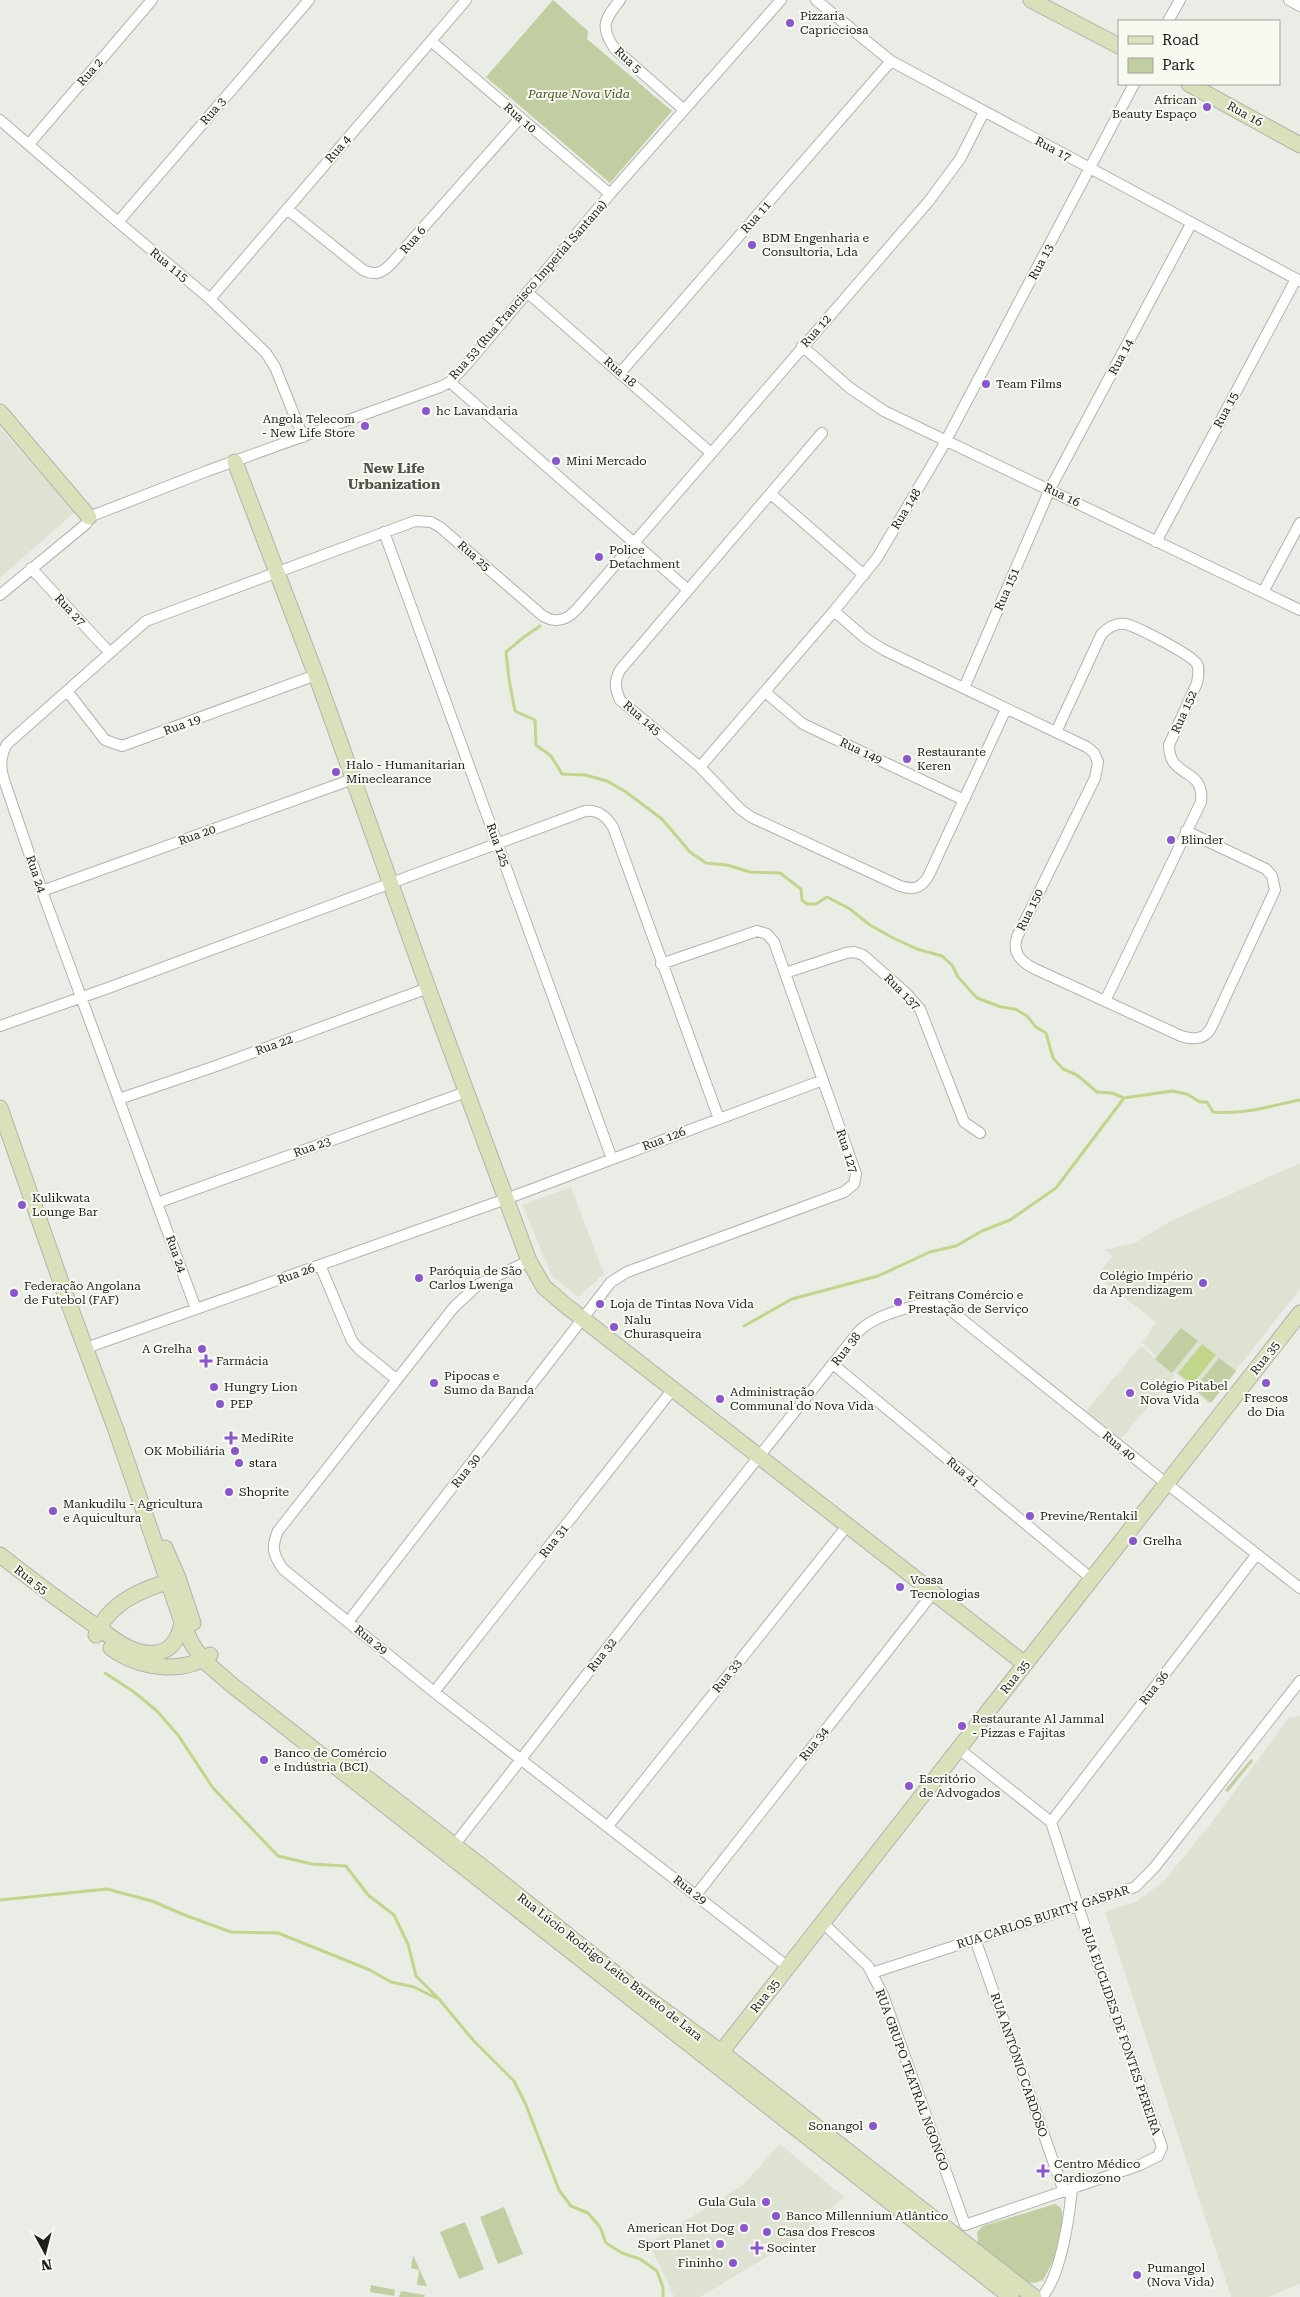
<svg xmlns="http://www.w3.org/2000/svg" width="1300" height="2297" font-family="'Roboto Serif',serif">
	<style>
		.built { fill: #dee2d3 }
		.green { fill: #c1cea2 }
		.water { fill: #c2d68b }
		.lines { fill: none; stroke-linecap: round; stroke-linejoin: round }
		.stream { stroke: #c2d68b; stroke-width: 3 }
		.street-casing { stroke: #b1b4ac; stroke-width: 12 }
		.secondary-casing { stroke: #b1b4ac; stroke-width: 17 }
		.street { stroke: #fff; stroke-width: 10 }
		.secondary { stroke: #d9e0ba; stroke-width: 15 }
		.poi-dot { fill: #8a56ce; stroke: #f8faf2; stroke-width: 2 }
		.labels { text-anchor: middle; stroke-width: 4; stroke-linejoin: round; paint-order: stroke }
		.poi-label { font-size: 12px; fill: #1e1e1c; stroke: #f8faf2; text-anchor: start }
		.street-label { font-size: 12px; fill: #1e1e1c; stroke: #f8faf2 }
		.park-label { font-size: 12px; font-style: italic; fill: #47531e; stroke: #f8faf2 }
		.neighbourhood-label { font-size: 14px; font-weight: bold; fill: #50524b; stroke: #f8faf2 }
	</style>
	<rect width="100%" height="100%" fill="#eaede5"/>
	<path class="built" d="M0,428L75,512L0,578Z
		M1300,1163V1289L1209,1404L1142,1343L1156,1322L1097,1276L1112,1256L1105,1250L1134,1243L1173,1220Z
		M571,1187L604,1274L578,1297L552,1276L522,1205Z
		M1141,1346L1175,1375L1119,1441L1085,1412Z
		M1300,1716V2284L1268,2297H1231L1105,1912L1137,1901L1164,1881L1208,1827L1289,1718Z
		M780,2144L844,2197L799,2238L700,2297H674L649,2243L743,2185Z"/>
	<path class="green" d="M553,0L588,31L587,39L672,111L610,183L486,77Z
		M1181,1328L1198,1341L1172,1373L1155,1359Z
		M1219,1358L1236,1371L1211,1403L1194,1389Z
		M1251,1759L1253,1761L1228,1792L1225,1790Z
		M1055,2204L1061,2208C1068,2233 1055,2258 1043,2280L1035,2283L1027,2282L978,2244L977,2232L983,2226Z
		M504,2207L523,2254L498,2264L480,2217Z
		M465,2222L484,2269L459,2279L440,2232Z
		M413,2255L427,2286L417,2285L419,2270L411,2268Z
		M371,2285L395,2290L394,2296L370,2292Z
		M401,2291L425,2295L424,2297H399Z"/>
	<path class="water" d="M1202,1344L1216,1355L1192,1385L1178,1373Z"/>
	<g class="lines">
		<path class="stream" d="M540,626L524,637L506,652L509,679L515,711L535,720L536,745L551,756L562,774L585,775L607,781L626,792L662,819L690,852L706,863L727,865L750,872L780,873L801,889L802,900L807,904H816L827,897L850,909L870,925L893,938L917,949L942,956L952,965L958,977L977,998L1001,1007L1015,1009L1027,1016L1036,1027L1046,1033L1053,1058L1063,1069L1077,1075L1097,1092L1112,1093L1124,1098L1172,1091L1187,1094L1200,1102H1207L1213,1112C1245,1115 1269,1106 1300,1100
			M744,1326L792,1299L878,1276L930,1252L956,1246L982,1231L1010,1220L1056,1188L1124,1098
			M105,1673L134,1692L157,1711L178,1735L213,1788L278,1856L312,1864L346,1866L368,1895L394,1915L408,1944L416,1976L439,1999L473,2040L514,2081L526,2105L559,2190L571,2206L588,2213L600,2227L606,2243L622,2253L640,2259L657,2271L663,2287V2297
			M0,1900L107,1889L152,1901L187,1916L231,1932L278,1933L370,1970L391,1982L414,1987L436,1998"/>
		<defs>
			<path id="street" d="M620,0C605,19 599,27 615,49L683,109
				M816,0L891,61L1300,281
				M1289,0L1300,6
				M1168,21L1180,0
				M431,41L610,194
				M0,120L118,222L210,299L266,353L275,367L303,437
				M29,144L152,0
				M287,209L363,270C375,276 382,273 391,264L520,118
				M118,222L309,0
				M527,292L711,453
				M210,299L466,0
				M802,346L850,388L884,411L1300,610
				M621,372L891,61
				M450,382L687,589
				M822,433L620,670C614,682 615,688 620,700L700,767L740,809L751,817L900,886C913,890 920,889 928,877L1006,709
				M771,494L864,575
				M384,532L612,1159
				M1156,542L1296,279
				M31,568L109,652
				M1263,592L1300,523
				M0,595L86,524L89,517L207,471L440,387L450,382L468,363L610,194L781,0
				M834,611L865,638L884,650L1087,747L1094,753L1098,762L1095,778L1017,937C1012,952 1020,961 1033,968L1181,1036C1193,1040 1204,1040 1211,1028L1275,890L1272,876L1266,869L1186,831
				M964,688L1050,489L1191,224
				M67,691L105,740L122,746L316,675
				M765,692L803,724L964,800
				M1056,732L1101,635C1107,628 1115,623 1125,624C1136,626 1192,655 1197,664C1200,670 1198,676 1197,683L1169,745C1169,780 1205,766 1201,802L1105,1001
				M700,767L834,611L877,558L942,448L1134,84
				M42,891L353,779
				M785,973L846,953L854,952L863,955L906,993L920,1009L964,1122L980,1133
				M0,1026L108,988L585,811C598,809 606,816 613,827L719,1119
				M119,1099L219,1065L428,988
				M157,1203L466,1092
				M529,1261L479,1284L454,1307L278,1531C271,1547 273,1555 283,1569L434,1692L788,1967
				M320,1265L352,1341L359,1349L396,1379
				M196,1309L42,891L4,780C0,766 0,757 7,744L146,621L415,521L431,522L440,527L543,616C557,624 567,620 577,609L929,201L960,159L984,112
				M86,1348L506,1199L823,1080
				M834,1365L1092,1579
				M348,1622L611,1282L627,1272L844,1192L854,1184L856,1174L774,942L767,934L757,931L661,964
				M434,1692L673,1389
				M959,1749L1051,1822L1082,1918L1162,2147L1158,2156L1140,2165L965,2225
				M1051,1822L1257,1554
				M608,1826L847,1526
				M452,1848L636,1611L859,1331C876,1314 916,1305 939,1301L1162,1480L1300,1588
				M696,1895L933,1593
				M823,1923L868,1966L883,1995L965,2225
				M975,1939L1064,2192
				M872,1973L1135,1887L1154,1868L1300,1681
				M1042,2297C1061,2275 1069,2218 1072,2189"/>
			<path id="secondary" d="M1031,0L1119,46
				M1189,84L1300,145
				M0,412L89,517
				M235,462L316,675L428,988L529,1261L544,1287L565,1305L1025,1664
				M0,1108L63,1288L116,1430L182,1622L192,1644L203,1660L232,1685L1011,2297
				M165,1548L178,1578L193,1623
				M0,1555C32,1580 63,1604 96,1626C111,1637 127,1651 146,1653C168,1656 179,1641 182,1622
				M96,1635C109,1602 144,1588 177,1579
				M111,1648C138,1668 181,1675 210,1655
				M345,1761L485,1869L631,1986L721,2052L1034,2297
				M715,2060L1300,1313"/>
		</defs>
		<use href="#street" class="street-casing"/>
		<use href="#secondary" class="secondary-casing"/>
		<use href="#street" class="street"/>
		<use href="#secondary" class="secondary"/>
	</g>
	<g class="poi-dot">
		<circle cx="790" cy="23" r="5"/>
		<circle cx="1207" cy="107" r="5"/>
		<circle cx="752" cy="245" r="5"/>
		<circle cx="986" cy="384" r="5"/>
		<circle cx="426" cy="411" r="5"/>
		<circle cx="365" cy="426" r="5"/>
		<circle cx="556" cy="461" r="5"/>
		<circle cx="599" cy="557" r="5"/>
		<circle cx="907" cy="759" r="5"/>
		<circle cx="336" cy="772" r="5"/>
		<circle cx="1171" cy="840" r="5"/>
		<circle cx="22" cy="1205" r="5"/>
		<circle cx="419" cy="1278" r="5"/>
		<circle cx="1203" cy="1283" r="5"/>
		<circle cx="14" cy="1293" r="5"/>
		<circle cx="898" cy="1302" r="5"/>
		<circle cx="600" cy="1304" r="5"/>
		<circle cx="614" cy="1327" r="5"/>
		<circle cx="202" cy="1349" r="5"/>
		<path d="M203.5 1353.5h5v5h5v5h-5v5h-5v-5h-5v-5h5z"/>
		<circle cx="434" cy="1383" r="5"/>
		<circle cx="1266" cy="1383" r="5"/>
		<circle cx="214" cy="1387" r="5"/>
		<circle cx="1130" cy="1393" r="5"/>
		<circle cx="720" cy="1399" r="5"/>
		<circle cx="220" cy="1404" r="5"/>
		<path d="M228.5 1430.5h5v5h5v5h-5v5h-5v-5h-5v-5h5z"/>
		<circle cx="235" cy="1451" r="5"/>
		<circle cx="239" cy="1463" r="5"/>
		<circle cx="229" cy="1492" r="5"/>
		<circle cx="53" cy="1511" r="5"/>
		<circle cx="1030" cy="1516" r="5"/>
		<circle cx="1133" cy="1541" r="5"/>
		<circle cx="900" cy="1587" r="5"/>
		<circle cx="962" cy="1726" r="5"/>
		<circle cx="264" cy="1760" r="5"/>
		<circle cx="909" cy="1786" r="5"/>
		<circle cx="873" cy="2126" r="5"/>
		<path d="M1040.5 2163.5h5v5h5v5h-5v5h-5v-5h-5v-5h5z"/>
		<circle cx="766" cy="2202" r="5"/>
		<circle cx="776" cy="2216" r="5"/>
		<circle cx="744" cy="2228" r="5"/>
		<circle cx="767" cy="2232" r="5"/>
		<circle cx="720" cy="2244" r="5"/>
		<path d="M754.5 2240.5h5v5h5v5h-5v5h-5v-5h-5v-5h5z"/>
		<circle cx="733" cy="2263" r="5"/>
		<circle cx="1137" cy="2275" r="5"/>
	</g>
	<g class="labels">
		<g class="poi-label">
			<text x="800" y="20">Pizzaria<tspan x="800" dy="14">Capricciosa</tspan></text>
			<text x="1197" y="104" text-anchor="end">African<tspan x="1197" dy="14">Beauty Espaço</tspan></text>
			<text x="762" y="242">BDM Engenharia e<tspan x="762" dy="14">Consultoria, Lda</tspan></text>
			<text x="996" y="388">Team Films</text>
			<text x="436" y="415">hc Lavandaria</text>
			<text x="355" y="423" text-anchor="end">Angola Telecom<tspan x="355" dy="14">- New Life Store</tspan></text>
			<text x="566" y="465">Mini Mercado</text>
			<text x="609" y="554">Police<tspan x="609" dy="14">Detachment</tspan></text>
			<text x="917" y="756">Restaurante<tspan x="917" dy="14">Keren</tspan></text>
			<text x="346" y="769">Halo - Humanitarian<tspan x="346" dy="14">Mineclearance</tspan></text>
			<text x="1181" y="844">Blinder</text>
			<text x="32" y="1202">Kulikwata<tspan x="32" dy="14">Lounge Bar</tspan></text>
			<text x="429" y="1275">Paróquia de São<tspan x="429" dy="14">Carlos Lwenga</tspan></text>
			<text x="1193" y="1280" text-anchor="end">Colégio Império<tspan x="1193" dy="14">da Aprendizagem</tspan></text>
			<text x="24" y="1290">Federação Angolana<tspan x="24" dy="14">de Futebol (FAF)</tspan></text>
			<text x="908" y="1299">Feitrans Comércio e<tspan x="908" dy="14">Prestação de Serviço</tspan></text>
			<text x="610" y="1308">Loja de Tintas Nova Vida</text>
			<text x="624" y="1324">Nalu<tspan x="624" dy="14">Churasqueira</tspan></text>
			<text x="192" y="1353" text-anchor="end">A Grelha</text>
			<text x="216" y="1365">Farmácia</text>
			<text x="444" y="1380">Pipocas e<tspan x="444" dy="14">Sumo da Banda</tspan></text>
			<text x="1140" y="1390">Colégio Pitabel<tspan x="1140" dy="14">Nova Vida</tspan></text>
			<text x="224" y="1391">Hungry Lion</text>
			<text x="730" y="1396">Administração<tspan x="730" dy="14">Communal do Nova Vida</tspan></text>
			<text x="1266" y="1402" text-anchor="middle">Frescos<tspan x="1266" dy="14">do Dia</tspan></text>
			<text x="230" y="1408">PEP</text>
			<text x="241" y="1442">MediRite</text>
			<text x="225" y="1455" text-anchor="end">OK Mobiliária</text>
			<text x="249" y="1467">stara</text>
			<text x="239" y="1496">Shoprite</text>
			<text x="63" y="1508">Mankudilu - Agricultura<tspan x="63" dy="14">e Aquicultura</tspan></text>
			<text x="1040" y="1520">Previne/Rentakil</text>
			<text x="1143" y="1545">Grelha</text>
			<text x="910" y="1584">Vossa<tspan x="910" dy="14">Tecnologias</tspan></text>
			<text x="972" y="1723">Restaurante Al Jammal<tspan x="972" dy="14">- Pizzas e Fajitas</tspan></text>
			<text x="274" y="1757">Banco de Comércio<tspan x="274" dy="14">e Indústria (BCI)</tspan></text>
			<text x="919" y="1783">Escritório<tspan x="919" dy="14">de Advogados</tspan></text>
			<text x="863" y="2130" text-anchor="end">Sonangol</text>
			<text x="1054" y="2168">Centro Médico<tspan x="1054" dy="14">Cardiozono</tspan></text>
			<text x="756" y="2206" text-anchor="end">Gula Gula</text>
			<text x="786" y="2220">Banco Millennium Atlântico</text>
			<text x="734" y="2232" text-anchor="end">American Hot Dog</text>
			<text x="777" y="2236">Casa dos Frescos</text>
			<text x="710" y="2248" text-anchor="end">Sport Planet</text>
			<text x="767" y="2252">Socinter</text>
			<text x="723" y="2267" text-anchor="end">Fininho</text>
			<text x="1147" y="2272">Pumangol<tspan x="1147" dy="14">(Nova Vida)</tspan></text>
		</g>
		<g class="street-label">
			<text transform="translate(628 60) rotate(43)" y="4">Rua 5</text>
			<text transform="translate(90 72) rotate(-49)" y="4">Rua 2</text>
			<text transform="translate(213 111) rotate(-49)" y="4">Rua 3</text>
			<text transform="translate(1245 114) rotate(29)" y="4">Rua 16</text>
			<text transform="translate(520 118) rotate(41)" y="4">Rua 10</text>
			<text transform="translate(338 149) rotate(-49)" y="4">Rua 4</text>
			<text transform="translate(1053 149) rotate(28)" y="4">Rua 17</text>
			<text transform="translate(756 217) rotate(-49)" y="4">Rua 11</text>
			<text transform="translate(413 240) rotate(-49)" y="4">Rua 6</text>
			<text transform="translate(1041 262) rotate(-62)" y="4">Rua 13</text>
			<text transform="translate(169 265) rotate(40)" y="4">Rua 115</text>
			<text transform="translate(528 290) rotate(-49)" y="4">Rua 53 (Rua Francisco Imperial Santana)</text>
			<text transform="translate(816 331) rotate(-49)" y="4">Rua 12</text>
			<text transform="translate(1121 357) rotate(-62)" y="4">Rua 14</text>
			<text transform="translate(620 372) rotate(41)" y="4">Rua 18</text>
			<text transform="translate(1226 410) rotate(-62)" y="4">Rua 15</text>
			<text transform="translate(1062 495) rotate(26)" y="4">Rua 16</text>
			<text transform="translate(906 509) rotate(-59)" y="4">Rua 148</text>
			<text transform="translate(474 556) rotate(41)" y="4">Rua 25</text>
			<text transform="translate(1007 589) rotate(-67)" y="4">Rua 151</text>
			<text transform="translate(70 610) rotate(47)" y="4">Rua 27</text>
			<text transform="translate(1184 712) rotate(-66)" y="4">Rua 152</text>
			<text transform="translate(642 718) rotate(41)" y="4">Rua 145</text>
			<text transform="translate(182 725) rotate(-20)" y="4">Rua 19</text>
			<text transform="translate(861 751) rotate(25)" y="4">Rua 149</text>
			<text transform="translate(197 835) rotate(-20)" y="4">Rua 20</text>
			<text transform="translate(498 845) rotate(70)" y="4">Rua 125</text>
			<text transform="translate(36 874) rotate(71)" y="4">Rua 24</text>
			<text transform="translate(1030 910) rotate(-64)" y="4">Rua 150</text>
			<text transform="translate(902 992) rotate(45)" y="4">Rua 137</text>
			<text transform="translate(274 1045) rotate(-20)" y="4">Rua 22</text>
			<text transform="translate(664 1139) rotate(-21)" y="4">Rua 126</text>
			<text transform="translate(312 1147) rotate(-20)" y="4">Rua 23</text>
			<text transform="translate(847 1151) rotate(72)" y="4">Rua 127</text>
			<text transform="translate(176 1254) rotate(70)" y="4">Rua 24</text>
			<text transform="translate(296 1274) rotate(-20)" y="4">Rua 26</text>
			<text transform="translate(846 1349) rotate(-52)" y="4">Rua 38</text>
			<text transform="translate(1265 1358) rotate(-52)" y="4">Rua 35</text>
			<text transform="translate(1119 1446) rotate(39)" y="4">Rua 40</text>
			<text transform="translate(466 1471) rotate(-52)" y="4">Rua 30</text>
			<text transform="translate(963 1472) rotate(40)" y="4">Rua 41</text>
			<text transform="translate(554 1541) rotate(-52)" y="4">Rua 31</text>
			<text transform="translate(31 1580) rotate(38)" y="4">Rua 55</text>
			<text transform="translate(371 1640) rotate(39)" y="4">Rua 29</text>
			<text transform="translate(602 1655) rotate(-52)" y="4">Rua 32</text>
			<text transform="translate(727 1676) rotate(-52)" y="4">Rua 33</text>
			<text transform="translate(1015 1677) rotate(-52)" y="4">Rua 35</text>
			<text transform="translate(1154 1688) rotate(-52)" y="4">Rua 36</text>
			<text transform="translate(814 1744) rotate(-52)" y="4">Rua 34</text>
			<text transform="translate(690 1890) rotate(38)" y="4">Rua 29</text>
			<text transform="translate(1043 1917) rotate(-18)" y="4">RUA CARLOS BURITY GASPAR</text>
			<text transform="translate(610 1967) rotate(38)" y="4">Rua Lúcio Rodrigo Leito Barreto de Lara</text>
			<text transform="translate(765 1996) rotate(-52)" y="4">Rua 35</text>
			<text transform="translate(1121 2031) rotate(71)" y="4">RUA EUCLIDES DE FONTES PEREIRA</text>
			<text transform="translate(1019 2065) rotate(71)" y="4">RUA ANTÓNIO CARDOSO</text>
			<text transform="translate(912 2080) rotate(70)" y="4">RUA GRUPO TEATRAL NGONGO</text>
		</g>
		<g class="park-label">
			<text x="579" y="98">Parque Nova Vida</text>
		</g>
		<g class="neighbourhood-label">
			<text x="394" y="473">New Life<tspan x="394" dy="16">Urbanization</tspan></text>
		</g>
	</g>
	<rect x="1118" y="20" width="162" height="65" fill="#f8faf2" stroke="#a1a29c"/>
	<rect x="1128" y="36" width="25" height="8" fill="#d9e0ba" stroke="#a1a29c"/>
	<text x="1162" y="45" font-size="15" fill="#1e1e1c">Road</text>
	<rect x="1128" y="58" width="25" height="15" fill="#c1cea2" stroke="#a1a29c"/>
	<text x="1162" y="70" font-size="15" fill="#1e1e1c">Park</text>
	<g transform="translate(45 2252) rotate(173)" stroke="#f8faf2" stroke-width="4" paint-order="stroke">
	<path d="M0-4L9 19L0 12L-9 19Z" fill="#1e1e1c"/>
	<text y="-8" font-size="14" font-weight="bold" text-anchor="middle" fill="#1e1e1c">N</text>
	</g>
</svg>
